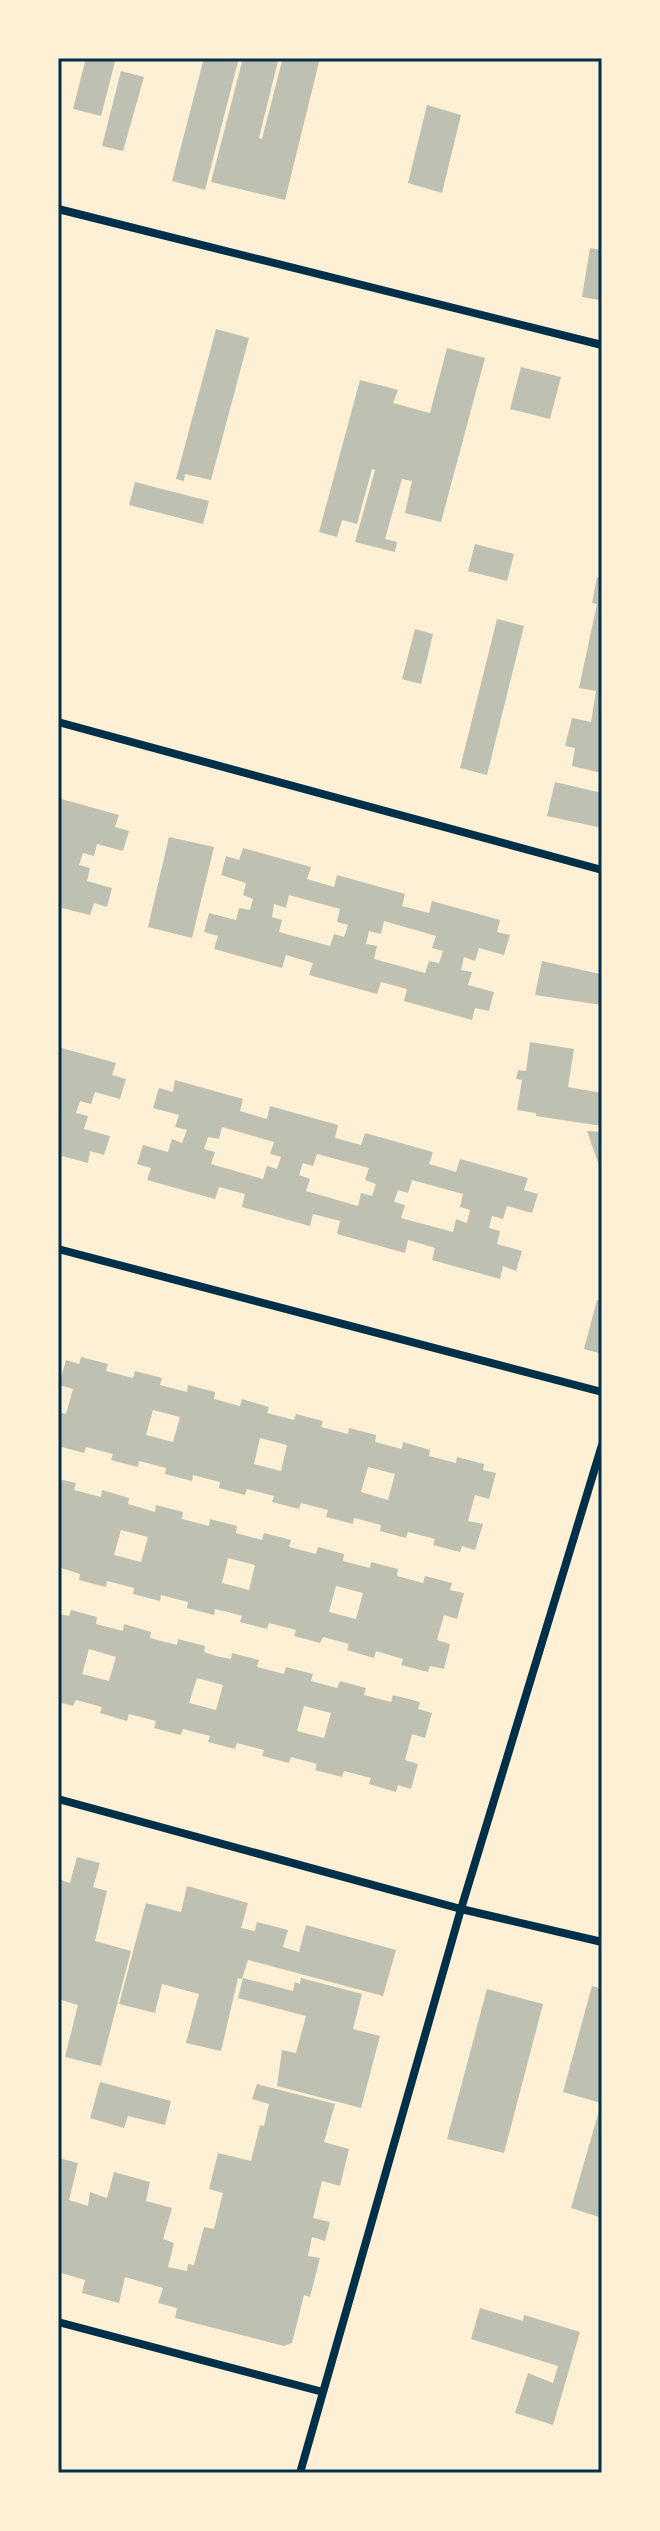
<svg xmlns="http://www.w3.org/2000/svg" width="660" height="2531" font-family="'Roboto Condensed',sans-serif">
	<style>
		.building { fill: #bec0b2; fill-rule: evenodd }
		.lines { fill: none; stroke-linecap: round; stroke-linejoin: round }
		.minor { stroke: #003049; stroke-width: 8 }
		.neatline { fill: none; stroke: #003049; stroke-width: 3 }
	</style>
	<rect width="100%" height="100%" fill="#fdf0d5"/>
	<path class="building" d="M86,58H116L101,116L73,109Z
		M204,58H239L205,190L172,181Z
		M243,58H320L285,200L211,182ZM278,61H282L262,139L259,138Z
		M121,71L144,77L123,151L102,146Z
		M427,105L461,115L442,193L408,183Z
		M590,248L602,250L599,267L602,268V281L599,300L582,297Z
		M216,329L249,338L211,480L185,474L184,481L176,479Z
		M447,348L485,358L441,522L405,513L412,481L402,479L385,539L397,542L395,552L355,542L375,470L372,469L357,524L342,520L337,537L319,532L360,380L398,390L393,403L430,413Z
		M521,367L561,377L550,419L510,409Z
		M135,482L209,501L203,524L129,505Z
		M475,544L514,554L507,581L468,571Z
		M597,577L602,578V773L572,766L575,748L565,746L572,718L591,722L596,691L579,688L597,604L592,603Z
		M497,619L524,626L487,775L460,768Z
		M415,629L433,634L421,684L402,679Z
		M555,782L602,793V828L547,816Z
		M58,798L119,815L115,827L129,831L123,851L97,844L94,856L83,853L79,865L90,868L87,881L112,888L107,907L94,903L90,915L58,907V859L61,846H58Z
		M169,837L214,847L192,938L148,927Z
		M243,848L311,867L307,879L334,887L337,875L405,894L402,906L429,913L432,901L500,920L497,932L510,935L504,955L479,948L475,961L464,957L461,970L472,972L468,985L494,992L489,1011L475,1008L472,1020L404,1001L407,989L381,982L377,994L309,975L313,963L286,955L282,968L214,949L218,936L204,932L209,913L236,920L239,908L250,910L253,899L243,895L246,883L221,875L226,856L239,860ZM289,895L340,909L337,922L348,925L344,937L334,934L330,946L279,932L282,920L272,917L274,904L286,908ZM384,921L436,936L432,948L443,951L439,963L429,961L425,973L374,959L377,946L366,944L369,931L381,934Z
		M542,961L600,974L602,1005L535,995Z
		M530,1042L574,1049L568,1087L602,1093V1126L536,1116V1113L517,1110L522,1080L516,1079L518,1070L526,1071Z
		M58,1047L116,1063L112,1075L126,1079L120,1099L95,1092L91,1104L80,1101L76,1113L88,1116L84,1129L110,1136L104,1155L90,1151L88,1163L58,1155Z
		M175,1080L243,1099L240,1111L267,1119L270,1106L338,1125L335,1138L361,1145L365,1133L433,1152L429,1164L443,1168L456,1172L460,1159L528,1178L524,1190L538,1194L532,1213L507,1206L503,1219L492,1216L489,1228L500,1231L497,1244L522,1251L516,1271L503,1266L500,1279L432,1260L435,1248L422,1244L408,1240L405,1253L337,1234L340,1221L313,1214L310,1226L242,1207L245,1194L219,1187L215,1199L147,1180L151,1168L137,1164L143,1145L168,1152L172,1139L182,1143L187,1130L175,1127L179,1115L153,1108L159,1088L173,1092ZM222,1127L274,1142L270,1154L281,1157L277,1169L267,1166L263,1179L211,1164L215,1152L204,1149L208,1137L219,1139ZM317,1154L369,1168L365,1180L376,1184L372,1196L361,1193L358,1206L306,1191L310,1179L299,1175L303,1163L313,1166ZM412,1180L463,1194L460,1207L470,1210L467,1223L456,1219L453,1232L401,1218L405,1205L394,1202L398,1190L408,1193Z
		M587,1131L602,1132V1174Z
		M597,1300L602,1301V1354L584,1349Z
		M81,1357L108,1364L106,1371L133,1378L135,1371L162,1378L160,1385L187,1392L188,1385L215,1392L214,1399L240,1406L242,1399L269,1407L267,1413L294,1420L296,1414L323,1421L321,1427L348,1434L349,1428L376,1435L375,1442L402,1449L403,1442L430,1450L429,1456L456,1463L457,1457L484,1464L483,1470L496,1473L489,1499L475,1495L468,1521L483,1524L475,1550L462,1546L460,1552L433,1545L435,1539L408,1532L406,1538L380,1531L381,1525L354,1518L353,1524L326,1517L328,1510L301,1503L299,1509L272,1502L274,1496L247,1489L245,1495L219,1488L220,1482L193,1475L192,1481L165,1474L166,1468L139,1461L138,1467L111,1460L113,1454L86,1447L84,1453L58,1446V1412L66,1414L73,1389L59,1385L66,1360L79,1364ZM153,1410L180,1417L173,1442L146,1435ZM260,1438L287,1445L281,1471L254,1464ZM368,1467L395,1474L388,1500L361,1492Z
		M58,1479L76,1483L74,1490L101,1497L102,1490L129,1498L128,1504L155,1512L156,1505L183,1512L182,1519L209,1526L210,1519L237,1526L236,1533L262,1540L264,1533L291,1540L289,1547L316,1554L318,1547L344,1554L343,1561L370,1568L371,1562L398,1569L397,1576L423,1583L425,1576L452,1583L450,1590L464,1593L457,1619L444,1615L437,1640L450,1644L444,1669L430,1666L428,1672L401,1665L403,1659L376,1651L374,1658L347,1650L349,1644L323,1637L320,1643L294,1636L296,1630L269,1623L267,1629L240,1622L242,1616L228,1612L215,1609L214,1615L187,1608L188,1602L161,1595L160,1601L133,1594L134,1588L107,1581L106,1587L79,1580L80,1574L58,1567ZM121,1530L148,1537L141,1562L114,1555ZM228,1558L255,1565L249,1590L222,1583ZM336,1586L363,1593L356,1619L329,1612Z
		M71,1610L97,1617L96,1624L123,1631L124,1624L151,1632L150,1638L177,1645L178,1639L205,1646L204,1652L216,1656L231,1659L232,1653L259,1660L257,1667L284,1674L286,1667L313,1674L311,1681L337,1688L340,1681L366,1688L364,1695L391,1702L393,1695L420,1702L418,1709L432,1713L425,1738L412,1734L405,1760L418,1764L411,1789L398,1785L396,1792L369,1784L371,1778L344,1771L342,1777L315,1770L317,1764L291,1757L289,1763L262,1756L264,1750L237,1743L235,1749L208,1742L210,1736L183,1729L181,1735L154,1728L156,1721L129,1714L127,1721L100,1713L102,1707L76,1700L73,1706L58,1702V1614L69,1616ZM89,1649L116,1657L109,1681L82,1674ZM197,1678L223,1685L216,1710L189,1703ZM304,1706L331,1713L324,1738L297,1731Z
		M77,1857L100,1863L93,1887L107,1891L95,1941L131,1951L101,2066L65,2057L78,2005L58,1999V1879L70,1883Z
		M187,1886L248,1903L241,1928L255,1931L257,1922L288,1930L283,1947L299,1952L306,1925L396,1950L383,1996L248,1960L242,1979L238,1978L221,2051L186,2043L199,1994L162,1984L155,2013L119,2004L146,1903L181,1912Z
		M243,1978L293,1991L295,1982L300,1984L301,1978L362,1994L353,2029L380,2036L361,2108L277,2086L282,2050L296,2053L306,2016L238,1998Z
		M592,1986L602,1989L601,2103L563,2092Z
		M487,1989L543,2004L504,2153L447,2139Z
		M100,2082L171,2101L165,2125L128,2116L124,2128L90,2118Z
		M257,2084L335,2104L324,2142L349,2149L340,2186L322,2181L313,2218L330,2222L325,2241L312,2237L308,2256L320,2258L310,2297L304,2295L292,2343L284,2346L175,2318L177,2308L158,2303L163,2288L125,2277L119,2303L82,2293L85,2280L58,2272V2158L78,2163L69,2200L88,2206L90,2192L107,2198L114,2172L150,2182L146,2201L172,2208L163,2239L174,2243L168,2267L187,2271L188,2264L194,2265L204,2227L214,2229L223,2193L209,2189L218,2153L251,2161L260,2125L264,2126L269,2104L252,2099Z
		M601,2104H602V2218L571,2208Z
		M480,2308L523,2321L524,2315L580,2332L553,2425L515,2413L528,2373L553,2383L558,2366L471,2339Z"/>
	<g class="lines">
		<path class="minor" d="M58,209L602,345
			M58,722L602,870
			M58,1249L602,1392
			M58,1799L461,1909L602,1942
			M58,2322L323,2392
			M300,2473L461,1909L602,1445"/>
	</g>
	<rect width="660" height="2531" fill="none" stroke="#fdf0d5" stroke-width="120"/>
	<rect x="60" y="60" width="540" height="2411" class="neatline"/>
</svg>
